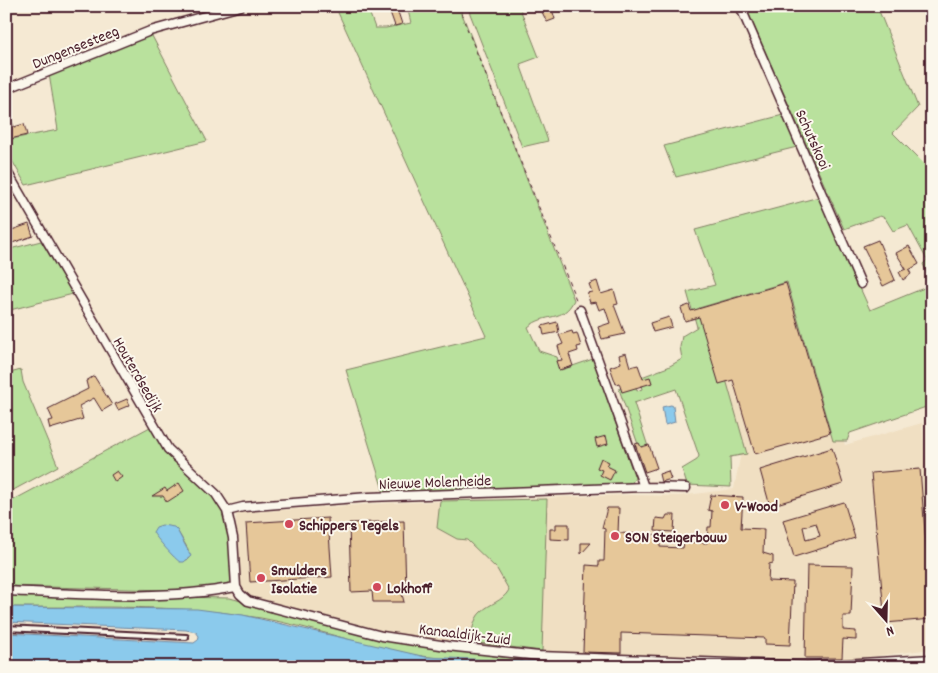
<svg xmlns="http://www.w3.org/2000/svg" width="938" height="673" font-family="Dekko,sans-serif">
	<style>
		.built { fill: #f0dfc2 }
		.green { fill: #b9e19d; stroke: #828064; fill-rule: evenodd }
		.water { fill: #8bcaec; stroke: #71869f }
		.building { fill: #e6c799; stroke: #4a1f2b; fill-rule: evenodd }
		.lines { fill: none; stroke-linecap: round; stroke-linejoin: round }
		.service-casing { stroke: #4a1f2b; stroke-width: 8 }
		.minor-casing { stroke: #4a1f2b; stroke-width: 11 }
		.path { stroke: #4a1f2b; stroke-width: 1; stroke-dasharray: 4 4; stroke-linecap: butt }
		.service { stroke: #fbf7ec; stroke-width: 4 }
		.minor { stroke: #fbf7ec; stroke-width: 8 }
		.poi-dot { fill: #d1495b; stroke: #fbf7ec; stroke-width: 2 }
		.labels { text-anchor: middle; stroke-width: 4; stroke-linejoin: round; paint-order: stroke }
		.street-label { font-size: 16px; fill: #4a1f2b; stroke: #fbf7ec }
		.poi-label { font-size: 16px; font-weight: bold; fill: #4a1f2b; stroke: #fbf7ec; text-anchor: start }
	</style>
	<rect width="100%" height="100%" fill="#f5e9d3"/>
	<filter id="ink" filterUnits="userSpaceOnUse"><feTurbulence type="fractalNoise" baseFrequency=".02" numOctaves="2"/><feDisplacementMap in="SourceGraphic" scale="10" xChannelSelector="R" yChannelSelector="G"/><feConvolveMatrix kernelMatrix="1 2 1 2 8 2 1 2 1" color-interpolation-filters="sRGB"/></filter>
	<g filter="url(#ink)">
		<path class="built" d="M791,277L845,445L922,423L932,532V649L843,660L580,655L399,635L248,596L240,587L236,518L237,513L391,503L628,495L679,496L734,489L740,458L695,299Z"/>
		<path class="green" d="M335,6H367L375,28H386L411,23L407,6H459L574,300C563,323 546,312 528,327L539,351L557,357L561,370L593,359L635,478L631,484L384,493L346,370L486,336Z
			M467,6H519L539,57L520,64L548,141L522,147Z
			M745,6H877L918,107L893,133L932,172V405L850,433L847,441H833L787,282L699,308L720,358L747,454L730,457L731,487L687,485L682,469L697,460L699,456L676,389L634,403L650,453L642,456L619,389L635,384L637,391L642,389L639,378L668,367L682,359L680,347L682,336L697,327L687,292L715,285L695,230L819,197L870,310L929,286L931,282L923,264L927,260L908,225L893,231L885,218L880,216L844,229Z
			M151,34L207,141L26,185L6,150V140L58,130L49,74Z
			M783,115L797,147L676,177L664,146Z
			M41,241L73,294L6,311V250Z
			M21,370L23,382L58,466L6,494V374Z
			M150,427L177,464L202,483L220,505L229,535L232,583L219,587L168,590L6,586V504ZM177,530L188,549L189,558L187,560L173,556L166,546Z
			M547,499L542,651L470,642C472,633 473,619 481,612C490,603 502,602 509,590L497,569L467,540L457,539L437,528L440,501Z
			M6,594L230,598L376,638L521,660L525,662C485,660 443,661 404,653C350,642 297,622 241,615C164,604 84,608 6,607Z"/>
		<path class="water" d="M671,405L673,406L675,422L665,425L662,407Z
			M162,525L174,527L177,530L191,556L184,562H180C176,560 155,537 153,532L156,527Z
			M6,607L197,609L243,615L426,657L648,667H6V633L194,643L198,640L199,636L196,632L186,630L6,622Z"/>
		<path class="building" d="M539,6H551L555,19L547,22Z
			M397,9L402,24L395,26L390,12Z
			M7,109L14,127L24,124L27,135L6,140Z
			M29,224L33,236L6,245V232Z
			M878,240L895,280L883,286L863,246Z
			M909,246L919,264L909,270L911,274L903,280L899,272L906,269L896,253Z
			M597,281L601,294L614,290L618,304L614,305L625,334L602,339L598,327L610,323L605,308L599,310L596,302L590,303L587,293L592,292L589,284Z
			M786,283L830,433L755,454L733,380L719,384L699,317L685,321L681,308L689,305L691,311Z
			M669,317L672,327L653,332L650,323Z
			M557,322L559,332L544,335L542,326Z
			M572,331L573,334L577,333L581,346L577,347L578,351L569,354L573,366L559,370L556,361L562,360L558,346L563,344L559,335Z
			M626,353L630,367L638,365L643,379L650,377L652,383L622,392L619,383L616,384L610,367L621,363L619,355Z
			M94,376L112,405L102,411L94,398L79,406L83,419L50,429L48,421L53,420L48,409L88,389L86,381Z
			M127,399L130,405L118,410L115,404Z
			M606,436L608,444L597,447L595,439Z
			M639,443L641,447L649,445L657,468L645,472L635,444Z
			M832,448L843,484L770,506L760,470Z
			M601,458L609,462L607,466L615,470L610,480L600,475L602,470L597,468Z
			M920,469L932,619L885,623L871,473Z
			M117,471L122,477L115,482L111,475Z
			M668,471L671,479L661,482L659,474Z
			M179,483L184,491L167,502L163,496H152L165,488L167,491Z
			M711,495L743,497L741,528L764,529L763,553L773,556V563L769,564L768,581L793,582L790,645L765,644V638L621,633V653L583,652L586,565L599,566V561H604L605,529L602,528L607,508H619L618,533L660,535V547L683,548L684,542L707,543L708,527H711L712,511L708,510Z
			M844,502L855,538L794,557L783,520ZM816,523L820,536L806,540L803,527Z
			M667,515H675L674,532L655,531L656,518L665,519Z
			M328,518L332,577L250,582L246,523Z
			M404,521L406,590H401L404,602H373L372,591L351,592L349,523Z
			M556,524H569V540L550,539V529H556Z
			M581,543H591L581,554Z
			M807,565L853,566L851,616H843V630L856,631V640L843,639L842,658H805Z"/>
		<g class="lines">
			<defs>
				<path id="service" d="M6,628L186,637"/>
				<path id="minor" d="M740,6L861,284
					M6,89L150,31L241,6
					M6,170L168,449L216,494L227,511L233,538L236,587L240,594L248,601L382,636L447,646L539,656L807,666L932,659
					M644,487L686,488
					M227,511L243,507L369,497L644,487L580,310
					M6,591C82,594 161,601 236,587"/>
			</defs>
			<use href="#service" class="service-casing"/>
			<use href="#minor" class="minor-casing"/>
			<path class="path" d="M458,6L577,302"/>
			<use href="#service" class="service"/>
			<use href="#minor" class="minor"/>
		</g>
	</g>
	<g class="poi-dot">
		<circle cx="725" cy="505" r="5"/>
		<circle cx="289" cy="524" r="5"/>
		<circle cx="615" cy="536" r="5"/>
		<circle cx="261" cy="578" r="5"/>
		<circle cx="377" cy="587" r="5"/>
	</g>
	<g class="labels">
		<g class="street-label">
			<text transform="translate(75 46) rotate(-22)" y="6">Dungensesteeg</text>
			<text transform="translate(814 139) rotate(66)" y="6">Schutskooi</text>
			<text transform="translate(139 374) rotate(60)" y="6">Houterdsedijk</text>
			<text transform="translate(435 481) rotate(-2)" y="6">Nieuwe Molenheide</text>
			<text transform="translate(465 633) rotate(7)" y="6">Kanaaldijk-Zuid</text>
		</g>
		<g class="poi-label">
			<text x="735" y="511">V-Wood</text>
			<text x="299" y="530">Schippers Tegels</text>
			<text x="625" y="542">SON Steigerbouw</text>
			<text x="271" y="575">Smulders<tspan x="271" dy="18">Isolatie</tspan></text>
			<text x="387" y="593">Lokhoff</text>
		</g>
	</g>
	<rect width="938" height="673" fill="none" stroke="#fbf7ec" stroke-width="25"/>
	<rect x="12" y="12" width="913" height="648" fill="none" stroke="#4a1f2b" stroke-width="2" filter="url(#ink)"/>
	<g transform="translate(886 620) rotate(160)" stroke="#fbf7ec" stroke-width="4" paint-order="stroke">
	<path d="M0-4L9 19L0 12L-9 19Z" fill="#4a1f2b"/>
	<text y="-8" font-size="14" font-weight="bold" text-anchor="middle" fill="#4a1f2b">N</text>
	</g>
</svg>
